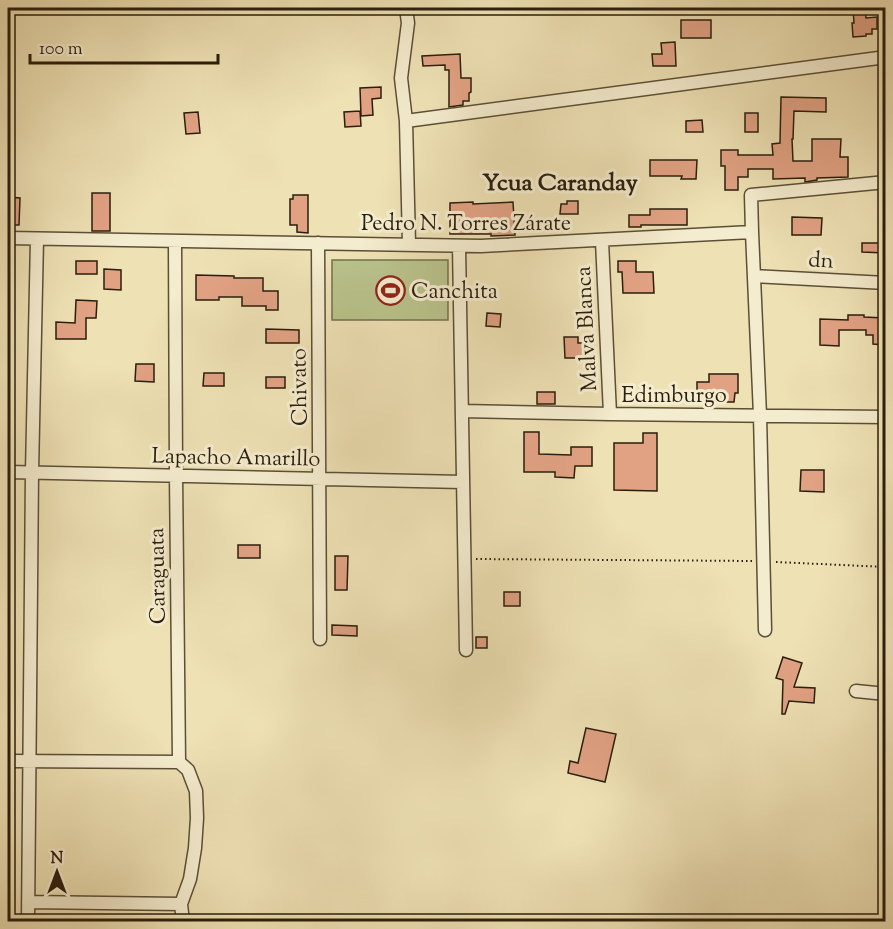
<svg xmlns="http://www.w3.org/2000/svg" width="893" height="929" font-family="'Sorts Mill Goudy',serif">
	<style>
		.green { fill: #b9c28c; stroke: #72704c; stroke-width: 1.5 }
		.building { fill: #e1a283; stroke: #2a1e0c; stroke-width: 1.5 }
		.lines { fill: none; stroke-linecap: round; stroke-linejoin: round }
		.street-casing { stroke: #5b4f36; stroke-width: 15 }
		.path { stroke: #2a1e0c; stroke-width: 2; stroke-dasharray: 1.5 3; stroke-linecap: butt }
		.street { stroke: #f4ecce; stroke-width: 12 }
		.labels { text-anchor: middle; stroke-width: 6; stroke-linejoin: round; paint-order: stroke }
		.street-label { font-size: 22px; fill: #2a1e0c; stroke: #f4ecce }
		.poi-label { font-size: 22px; fill: #2a1e0c; stroke: #f4ecce; text-anchor: start }
		.neighbourhood-label { font-size: 24px; font-weight: bold; fill: #2a1e0c; stroke: #f4ecce }
	</style>
	<rect width="100%" height="100%" fill="#eee1b4"/>
	<filter id="stains"><feTurbulence type="fractalNoise" baseFrequency=".00333" numOctaves="4"/><feColorMatrix values="0 0 0 0 .2 0 0 0 0 .09 0 0 0 0 .02 0 0 0 .5 -.17"/></filter>
	<radialGradient id="worn" r=".72"><stop offset=".6" stop-color="#630" stop-opacity="0"/><stop offset="1" stop-color="#630" stop-opacity=".3"/></radialGradient>
	<path class="green" d="M332,260H448V320H332Z"/>
	<path class="building" d="M853,8H865L866,18L877,17V29H872V34H866V36L853,37L852,23H854Z
		M681,20H711V38H681Z
		M675,42L676,66H653L652,54H662L661,43Z
		M460,54L461,78H471V92L469,93V101H463V105L449,107V70H445V65L423,66L422,56Z
		M381,87V98L372,99L373,115L361,116L360,88Z
		M781,97L826,98V112L794,111L793,139H792L793,161H812V139H841L840,157H848V177L817,178V180L805,182V178L773,179V169H748V177H738V190H725V166H721V150H738V155H773L772,144L780,143Z
		M360,111L361,126L345,127L344,112Z
		M198,112L200,133L186,134L184,113Z
		M745,113H758V132H745Z
		M702,120L703,132H686V121Z
		M650,160H697L696,179H681L682,176H650Z
		M92,193H110V231H92Z
		M293,195H308V233L297,232V225H290V199H293Z
		M8,197L20,198L19,225H8Z
		M567,201H578V214H560L561,204H567Z
		M473,202V204L513,202L515,235L491,236V234H450V203Z
		M650,209H687V225H641V227H629V215H650Z
		M792,217L822,218L821,235H792Z
		M862,243H885V253L862,252Z
		M76,261H97V274H76Z
		M618,261H636V272H653L654,293H623L622,272H618Z
		M104,269L121,270V290L104,289Z
		M196,275L234,276V278H263V291H278V310H266V306H242V297H219V300H196Z
		M76,300L97,301L96,318H86V339H56V322L75,323Z
		M487,313L501,314L500,327L486,326Z
		M848,315H864V317L884,318V345L873,344V335H866V330H839V346L820,345V319L848,320Z
		M266,329L299,330V343H266Z
		M564,337H578V343H583V358H565Z
		M136,364H154V382L135,381Z
		M204,373H224V386H203Z
		M709,374H738V393H735L734,402H708V404H697V382H709Z
		M266,377H285V388H266Z
		M537,392H555V404H537Z
		M524,432H539V454L571,455V447H592V466H575L574,478L555,477V472H524Z
		M643,433H657V491L614,490V443H643Z
		M801,470H824V492L800,491Z
		M238,545H260V558H238Z
		M335,556H348L347,590H335Z
		M504,592H520V606H504Z
		M332,625L357,626V636L332,635Z
		M476,637H487V648H476Z
		M783,657L802,663L794,687L815,688L814,703L789,701L785,714H782L783,680L776,678Z
		M586,728L616,734L605,782L568,773L570,761L578,763Z"/>
	<g class="lines">
		<defs>
			<path id="street" d="M406,8L408,23L401,78L406,121L409,244
				M406,121L886,57
				M752,232L760,415L765,630
				M8,238L481,246L752,232L751,195L886,182
				M175,241L176,475L179,762L188,770L196,791L197,818L195,848L190,879L181,904L183,922
				M602,241L610,414
				M318,243L320,639
				M459,246L466,650
				M754,276L886,283
				M462,411L610,414L886,417
				M8,472L463,482
				M856,691L886,694
				M8,761L179,762
				M28,902L181,904
				M28,922L32,472L37,239"/>
		</defs>
		<use href="#street" class="street-casing"/>
		<path class="path" d="M476,559L753,561
			M776,562L886,567"/>
		<use href="#street" class="street"/>
	</g>
	<defs>
		<symbol id="stadium-ring" viewBox="-11 -11 22 22"><circle r="9.5" fill="#f4ecce" stroke="#8f2418" stroke-width="1.5"/><path d="M0-5a6.5 5 0 1 0 0 10a6.5 5 0 1 0 0-10ZM-3.5-1.8h7v3.6h-7Z" fill="#8f2418"/></symbol>
	</defs>
	<g fill-rule="evenodd">
		<use href="#stadium-ring" x="374" y="274" width="33" height="33"/>
	</g>
	<g class="labels">
		<g class="street-label">
			<text x="466" y="230">Pedro N. Torres Zárate</text>
			<text transform="translate(821 259) rotate(3)" y="8">dn</text>
			<text transform="translate(585 329) rotate(-93)" y="8">Malva Blanca</text>
			<text transform="translate(298 387) rotate(-91)" y="8">Chivato</text>
			<text x="674" y="402">Edimburgo</text>
			<text transform="translate(236 456) rotate(1)" y="8">Lapacho Amarillo</text>
			<text transform="translate(156 576) rotate(-91)" y="8">Caraguata</text>
		</g>
		<g class="poi-label">
			<text x="411" y="298">Canchita</text>
		</g>
		<g class="neighbourhood-label">
			<text x="560" y="190">Ycua Caranday</text>
		</g>
	</g>
	<rect width="893" height="929" fill="none" stroke="#eee1b4" stroke-width="30"/>
	<rect x="9" y="9" width="875" height="911" fill="none" stroke="#2a1e0c" stroke-width="3"/>
	<rect x="15" y="15" width="863" height="899" fill="none" stroke="#2a1e0c" stroke-width="1.5"/>
	<g transform="translate(57 872)" stroke="#f4ecce" stroke-width="4.5" paint-order="stroke">
	<path d="M0-4.5L10 22L0 15L-10 22Z" fill="#2a1e0c"/>
	<text y="-9" font-size="16" font-weight="bold" text-anchor="middle" fill="#2a1e0c">N</text>
	</g>
	<path d="M30 54v9h188v-9" fill="none" stroke="#2a1e0c" stroke-width="3"/>
	<text x="39" y="54" font-size="18" fill="#2a1e0c" stroke="#f4ecce" stroke-width="4.5" paint-order="stroke">100 m</text>
	<rect width="100%" height="100%" filter="url(#stains)"/>
	<rect width="100%" height="100%" fill="url(#worn)"/>
</svg>
